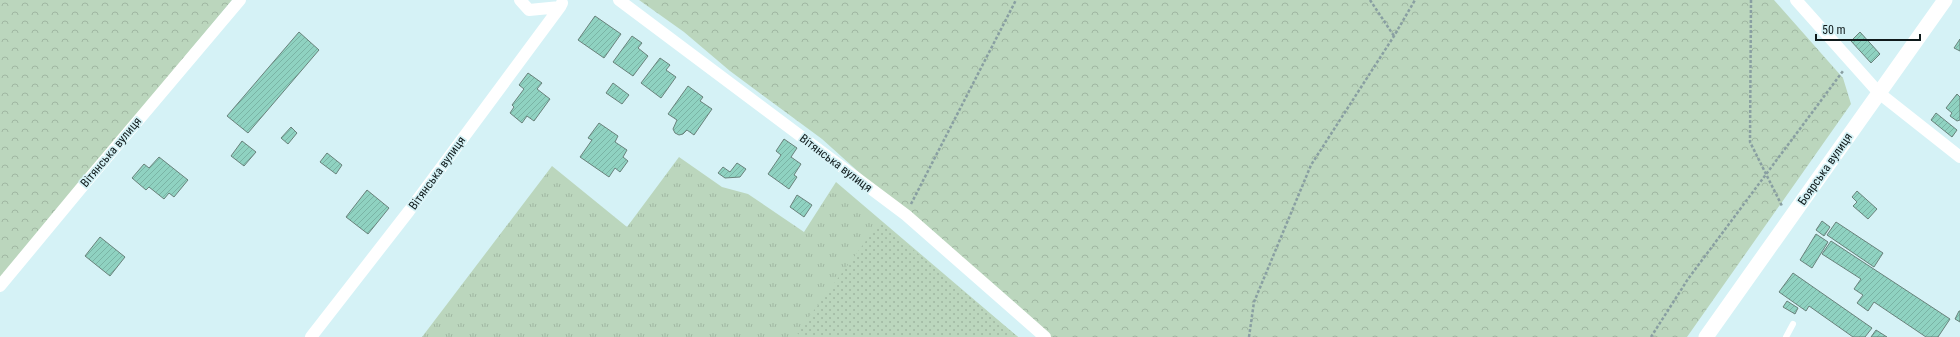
<svg xmlns="http://www.w3.org/2000/svg" width="1960" height="337" font-family="'Roboto Condensed',sans-serif">
	<style>
		.grass { fill: url(#grass-tufts) }
		.forest { fill: url(#forest-crowns) }
		.garden { fill: url(#garden-dots) }
		.building { fill: url(#building-hatch); stroke: #69827b }
		.lines { fill: none; stroke-linecap: round; stroke-linejoin: round }
		.path { stroke: #899fa2; stroke-width: 2.5; stroke-dasharray: 3 2; stroke-linecap: butt }
		.service { stroke: #fff; stroke-width: 6 }
		.minor { stroke: #fff; stroke-width: 12 }
		.tertiary { stroke: #fff; stroke-width: 15 }
		.labels { text-anchor: middle; stroke-width: 3.5; stroke-linejoin: round; paint-order: stroke }
		.street-label { font-size: 12px; fill: #0f1a1b; stroke: #d5f2f6 }
	</style>
	<defs>
		<pattern id="grass-tufts" width="24" height="20" patternUnits="userSpaceOnUse"><rect width="24" height="20" fill="#bbd6bd"/><path d="M3 7l-1-3M5 7V3M7 7l1-3M15 17l-1-3M17 17v-4M19 17l1-3" fill="none" stroke="#a0b7a2"/></pattern>
		<pattern id="forest-crowns" width="20" height="18" patternUnits="userSpaceOnUse"><rect width="20" height="18" fill="#bbd6bd"/><path d="M2 6a3 3 0 1 1 6 0M12 15a3 3 0 1 1 6 0" fill="none" stroke="#a0b7a2"/></pattern>
		<pattern id="garden-dots" width="8" height="8" patternUnits="userSpaceOnUse"><rect width="8" height="8" fill="#bbd6bd"/><path d="M2 2h.1M6 6h.1" fill="none" stroke="#a0b7a2" stroke-width="1.8" stroke-linecap="round"/></pattern>
		<pattern id="building-hatch" width="6" height="6" patternUnits="userSpaceOnUse"><rect width="6" height="6" fill="#8fd2c1"/><path d="M-1 1l2-2M0 6l6-6M5 7l2-2" fill="none" stroke="#7ab4a5"/></pattern>
	</defs>
	<rect width="100%" height="100%" fill="#d5f2f6"/>
	<path class="grass" d="M679,157L722,187L748,194L804,232L836,182L1018,337H422L552,166L627,227Z"/>
	<path class="forest" d="M0,0H232L0,280Z
		M639,0H1774L1843,78L1851,104L1687,337H1042L822,139L730,71L684,32Z"/>
	<path class="garden" d="M880,222L1018,337H802L797,333Z"/>
	<path class="building" d="M595,16L621,34L604,58L578,40Z
		M299,32L319,50L248,133L227,116Z
		M1860,32L1880,54L1871,63L1851,41Z
		M632,36L642,43L638,48L648,56L633,76L613,62Z
		M1960,39V51L1954,48Z
		M660,58L670,65L666,70L676,77L661,98L641,83Z
		M528,73L542,83L537,89L550,99L534,121L527,116L522,123L510,113L514,107L512,105L524,89L519,85Z
		M613,83L629,95L622,104L606,93Z
		M688,86L703,97L700,101L712,109L694,135L687,130L683,134L679,135L675,133L673,129L677,120L668,114Z
		M1957,94L1960,97V120L1957,121L1950,116L1952,113L1946,108Z
		M1936,113L1957,130L1952,137L1931,120Z
		M599,123L618,136L615,142L627,150L623,157L628,161L620,172L615,168L609,177L580,157L592,140L588,138Z
		M291,127L297,133L288,144L281,138Z
		M784,139L797,148L791,157L801,164L794,175L797,177L789,189L768,174L781,155L776,151Z
		M242,141L256,152L244,166L231,156Z
		M327,153L342,165L336,174L320,162Z
		M159,157L188,180L174,197L169,193L164,199L149,187L146,190L132,178L144,164L149,168Z
		M737,163L746,169L740,177L725,178L718,173L723,167L730,172Z
		M367,190L389,208L368,234L346,217Z
		M1857,191L1877,209L1868,219L1853,206L1857,202L1852,197Z
		M797,195L812,205L804,217L790,207Z
		M1822,221L1830,227L1824,236L1816,230Z
		M1836,222L1883,253L1874,267L1827,235Z
		M1816,234L1828,242L1812,268L1800,260Z
		M100,237L125,257L110,276L85,256Z
		M1831,241L1950,319L1938,337H1926L1874,302L1868,311L1857,303L1863,295L1854,289L1861,279L1822,254Z
		M1793,273L1872,328L1865,337H1853L1809,306L1806,311L1779,292Z
		M1787,301L1798,308L1795,314L1783,307Z
		M1959,311H1960V322L1955,319Z
		M1876,330L1887,337H1871Z"/>
	<g class="lines">
		<path class="path" d="M1370,0L1394,36
			M1751,0L1750,142L1782,206
			M911,204L1016,0
			M1249,337L1254,302L1311,165L1394,36L1415,0
			M1651,337L1688,279L1843,71"/>
		<path class="service" d="M1786,337L1793,324"/>
		<path class="minor" d="M520,0L529,10L560,7L562,3
			M619,0L906,215L1045,337
			M1796,0L1879,93L1960,157
			M0,286L87,181L240,0
			M311,337L409,211L560,7"/>
		<path class="tertiary" d="M1706,337L1945,0"/>
	</g>
	<g class="labels">
		<g class="street-label">
			<text transform="translate(111 152) rotate(-50)" y="4">Вітянська вулиця</text>
			<text transform="translate(836 163) rotate(37)" y="4">Вітянська вулиця</text>
			<text transform="translate(1825 169) rotate(-55)" y="4">Боярська вулиця</text>
			<text transform="translate(437 173) rotate(-54)" y="4">Вітянська вулиця</text>
		</g>
	</g>
	<path d="M1816 34v6h104v-6" fill="none" stroke="#0f1a1b" stroke-width="2"/>
	<text x="1822" y="34" font-size="12" fill="#0f1a1b" stroke="#d5f2f6" stroke-width="3" paint-order="stroke">50 m</text>
</svg>
